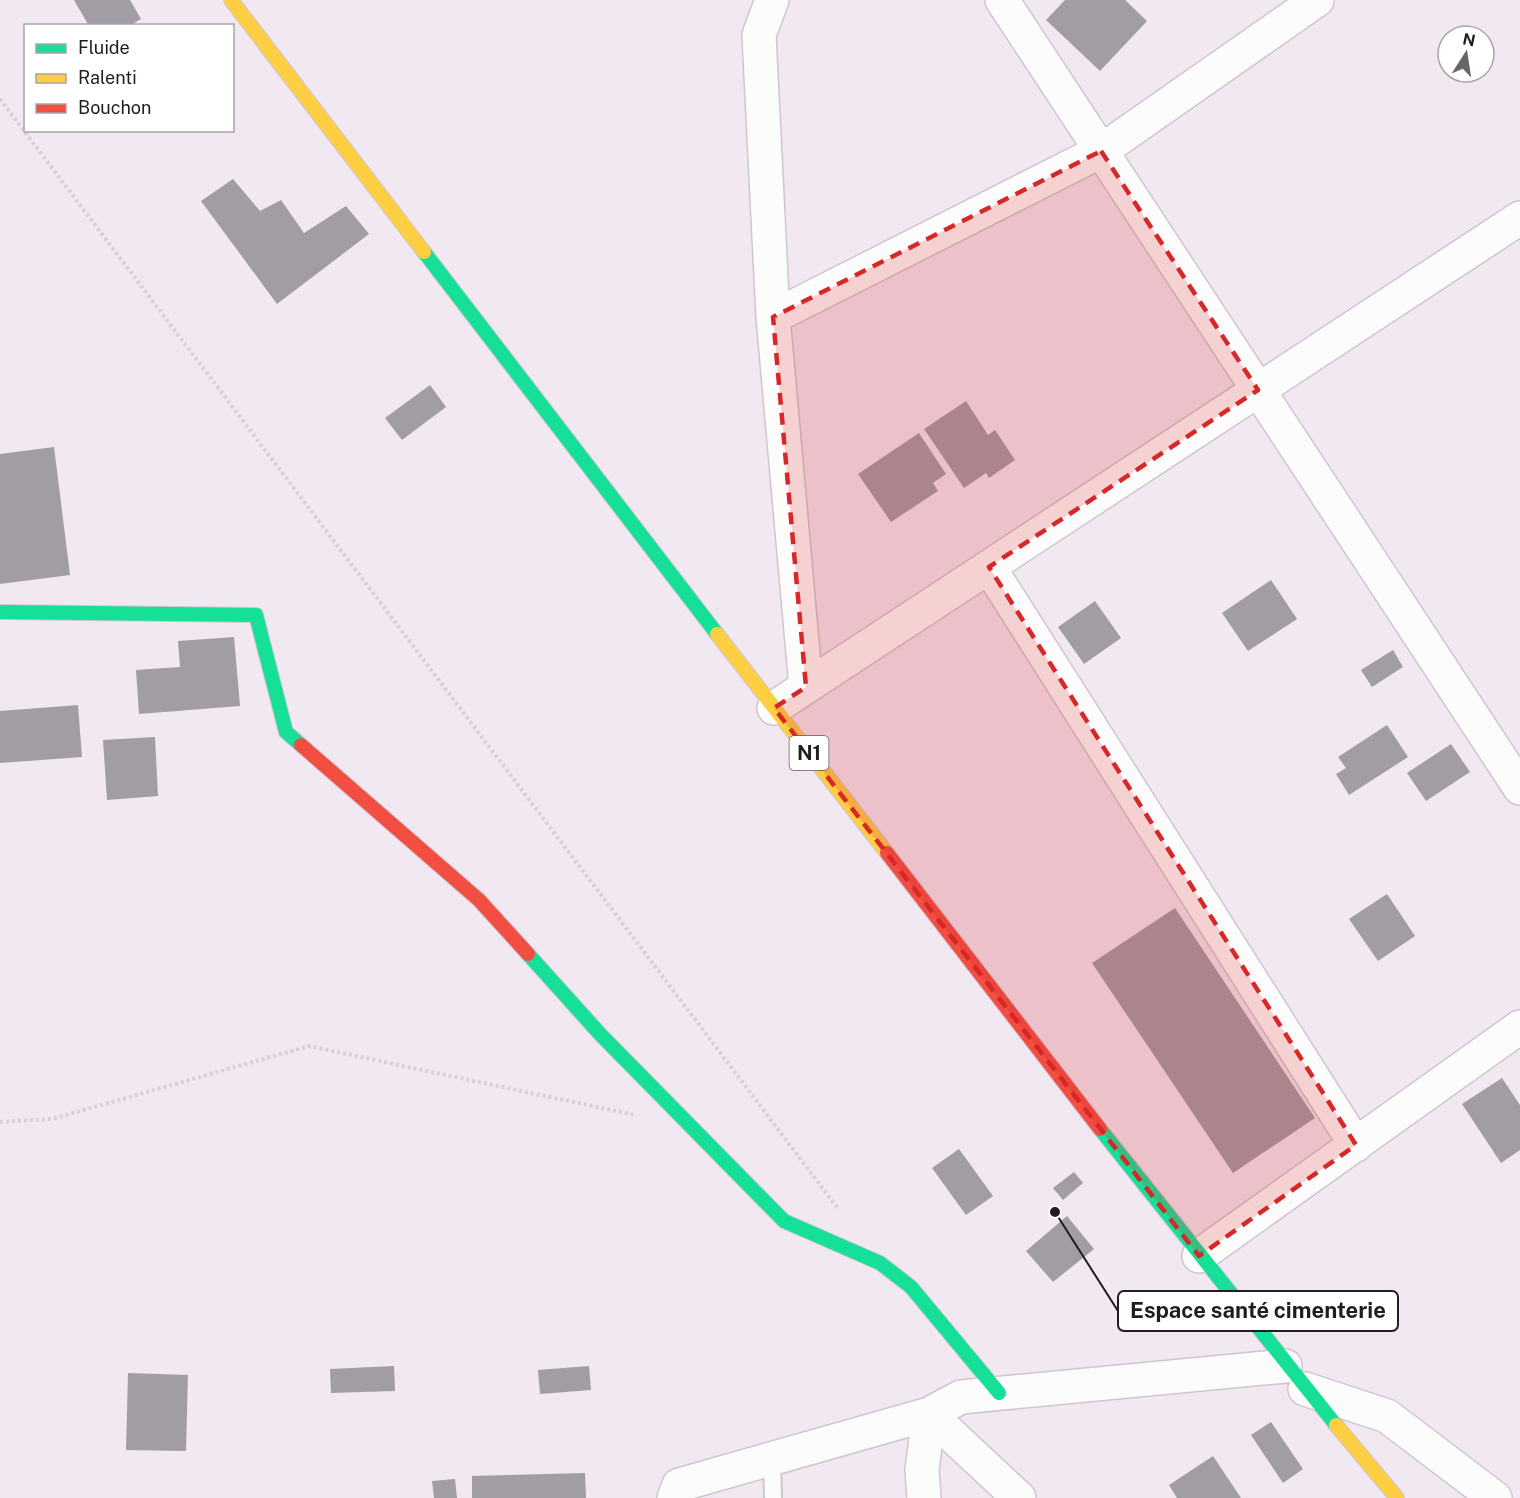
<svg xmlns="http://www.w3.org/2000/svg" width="1520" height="1498" font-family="'Public Sans',sans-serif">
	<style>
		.building { fill: #a29ca4 }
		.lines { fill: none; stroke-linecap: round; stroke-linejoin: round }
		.lane-casing { stroke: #cec6ce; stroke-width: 20 }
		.street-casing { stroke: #cec6ce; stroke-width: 36 }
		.fast-casing { stroke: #cec6ce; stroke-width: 16 }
		.slow-casing { stroke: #cec6ce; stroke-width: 16 }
		.jam-casing { stroke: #cec6ce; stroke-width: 16 }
		.path { stroke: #d4d2d4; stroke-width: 4; stroke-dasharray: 3 3; stroke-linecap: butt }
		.lane { stroke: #fdfcfd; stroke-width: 16 }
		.street { stroke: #fdfcfd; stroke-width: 33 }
		.fast { stroke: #16e098; stroke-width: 14 }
		.slow { stroke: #ffcf43; stroke-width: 14 }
		.jam { stroke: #f24e42; stroke-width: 14 }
		.marked { fill: #d62828; fill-opacity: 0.2; stroke: #d62828; stroke-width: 4.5; stroke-dasharray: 12 8; stroke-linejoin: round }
		.labels { text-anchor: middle; stroke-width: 6; stroke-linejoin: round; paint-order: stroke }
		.shield { fill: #fff; stroke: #645f64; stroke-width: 1.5 }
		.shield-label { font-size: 20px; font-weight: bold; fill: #221b21 }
		.leader { fill: none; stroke: #221b21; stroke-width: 2 }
		.callout-dot { fill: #221b21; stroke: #fff; stroke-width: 2 }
		.callout { fill: #fff; stroke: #221b21; stroke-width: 2 }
		.callout-label { font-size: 22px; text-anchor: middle; font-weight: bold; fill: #221b21 }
	</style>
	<rect width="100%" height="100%" fill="#f2e8f2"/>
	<path class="building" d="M74,0H130L141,19L129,26H89Z
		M1065,0H1125L1147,21L1100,71L1046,20Z
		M233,179L260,211L281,200L304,233L346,206L369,234L277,304L201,201Z
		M430,385L446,407L402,440L385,418Z
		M966,401L988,435L995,430L1015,460L989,478L986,473L964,488L924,429Z
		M919,433L946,474L933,483L938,491L891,522L858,474Z
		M54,447L70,575L0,584V454Z
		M1271,580L1297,619L1248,651L1222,613Z
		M1095,601L1121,638L1084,664L1058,627Z
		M234,637L240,706L139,714L136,670L180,667L178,641Z
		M1393,650L1403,667L1372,687L1361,670Z
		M78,705L82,757L0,763V711Z
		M1387,725L1408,757L1349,795L1336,774L1346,768L1338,757Z
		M155,737L158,796L107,800L103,740Z
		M1451,744L1470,772L1426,801L1407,773Z
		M1387,894L1415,936L1378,961L1349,919Z
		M1175,908L1315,1118L1233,1173L1092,963Z
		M1502,1078L1520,1105V1150L1501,1163L1462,1104Z
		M959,1149L993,1196L966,1215L932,1168Z
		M1074,1172L1083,1183L1063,1200L1053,1188Z
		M1067,1216L1094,1249L1053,1282L1026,1251Z
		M394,1366L395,1391L331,1393L330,1369Z
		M589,1366L591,1390L540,1394L538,1370Z
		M128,1373L188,1375L186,1451L126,1450Z
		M1271,1422L1303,1469L1283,1483L1251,1435Z
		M1213,1456L1241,1498H1177L1169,1485Z
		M585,1473L586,1498H472V1476Z
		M455,1479L457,1498H434L432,1481Z"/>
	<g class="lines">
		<defs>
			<path id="lane" d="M772,1459L773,1498"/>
			<path id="street" d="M772,0L759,35L773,317L806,687
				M1002,0L1520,788
				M773,317L1101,151L1317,0
				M989,567L1356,1145
				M774,708L1520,218
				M1199,1256L1520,1027
				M1305,1389L1387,1416L1495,1498
				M674,1498L679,1485L929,1414L1019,1498
				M924,1498L922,1470L929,1414L961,1397L1285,1366"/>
			<path id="fast" d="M424,252L717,634
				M0,612L256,615L286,732L301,745
				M528,954L600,1034L784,1221L880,1263L911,1287L999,1393
				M1100,1129L1336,1425"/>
			<path id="slow" d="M231,0L424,252
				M717,634L887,853
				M1336,1425L1397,1498"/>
			<path id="jam" d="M301,745L479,900L528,954
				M887,853L1100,1129"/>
		</defs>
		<use href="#lane" class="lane-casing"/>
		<use href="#street" class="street-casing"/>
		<use href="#fast" class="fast-casing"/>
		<use href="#slow" class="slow-casing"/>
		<use href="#jam" class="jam-casing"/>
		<path class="path" d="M0,99L839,1210
			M0,1122L52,1119L309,1046L635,1115"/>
		<use href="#lane" class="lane"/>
		<use href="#street" class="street"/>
		<use href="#fast" class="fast"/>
		<use href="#slow" class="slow"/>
		<use href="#jam" class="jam"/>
	</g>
	<path class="marked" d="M1101,151L1258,390L989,567L1356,1145L1199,1256L774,708L806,687L773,317Z"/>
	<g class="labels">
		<rect class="shield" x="789.5" y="736" width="39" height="34" rx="4.5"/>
		<g class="shield-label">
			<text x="809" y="760">N1</text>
		</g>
	</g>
	<path class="leader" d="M1055 1212L1118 1311"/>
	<circle class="callout-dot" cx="1055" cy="1212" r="6"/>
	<rect class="callout" x="1118" y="1291" width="280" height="40" rx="6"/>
	<g class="callout-label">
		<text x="1258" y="1318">Espace santé cimenterie</text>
	</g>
	<rect x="24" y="24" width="210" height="108" fill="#ffffff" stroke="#a7a4a6" stroke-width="1.5"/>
	<rect x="36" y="44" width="30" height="9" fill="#16e098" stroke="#a7a4a6" stroke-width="1.5"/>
	<text x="78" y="54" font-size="18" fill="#221b21">Fluide</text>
	<rect x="36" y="74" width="30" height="9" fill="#ffcf43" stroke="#a7a4a6" stroke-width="1.5"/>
	<text x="78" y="84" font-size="18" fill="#221b21">Ralenti</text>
	<rect x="36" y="104" width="30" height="9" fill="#f24e42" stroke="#a7a4a6" stroke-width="1.5"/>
	<text x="78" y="114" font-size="18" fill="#221b21">Bouchon</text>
	<g transform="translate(1466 54) rotate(12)"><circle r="28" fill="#ffffff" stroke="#a7a4a6" stroke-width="1.5"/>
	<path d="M0-4.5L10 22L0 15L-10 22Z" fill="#6b636a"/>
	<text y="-9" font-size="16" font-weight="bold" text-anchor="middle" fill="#221b21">N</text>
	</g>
</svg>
